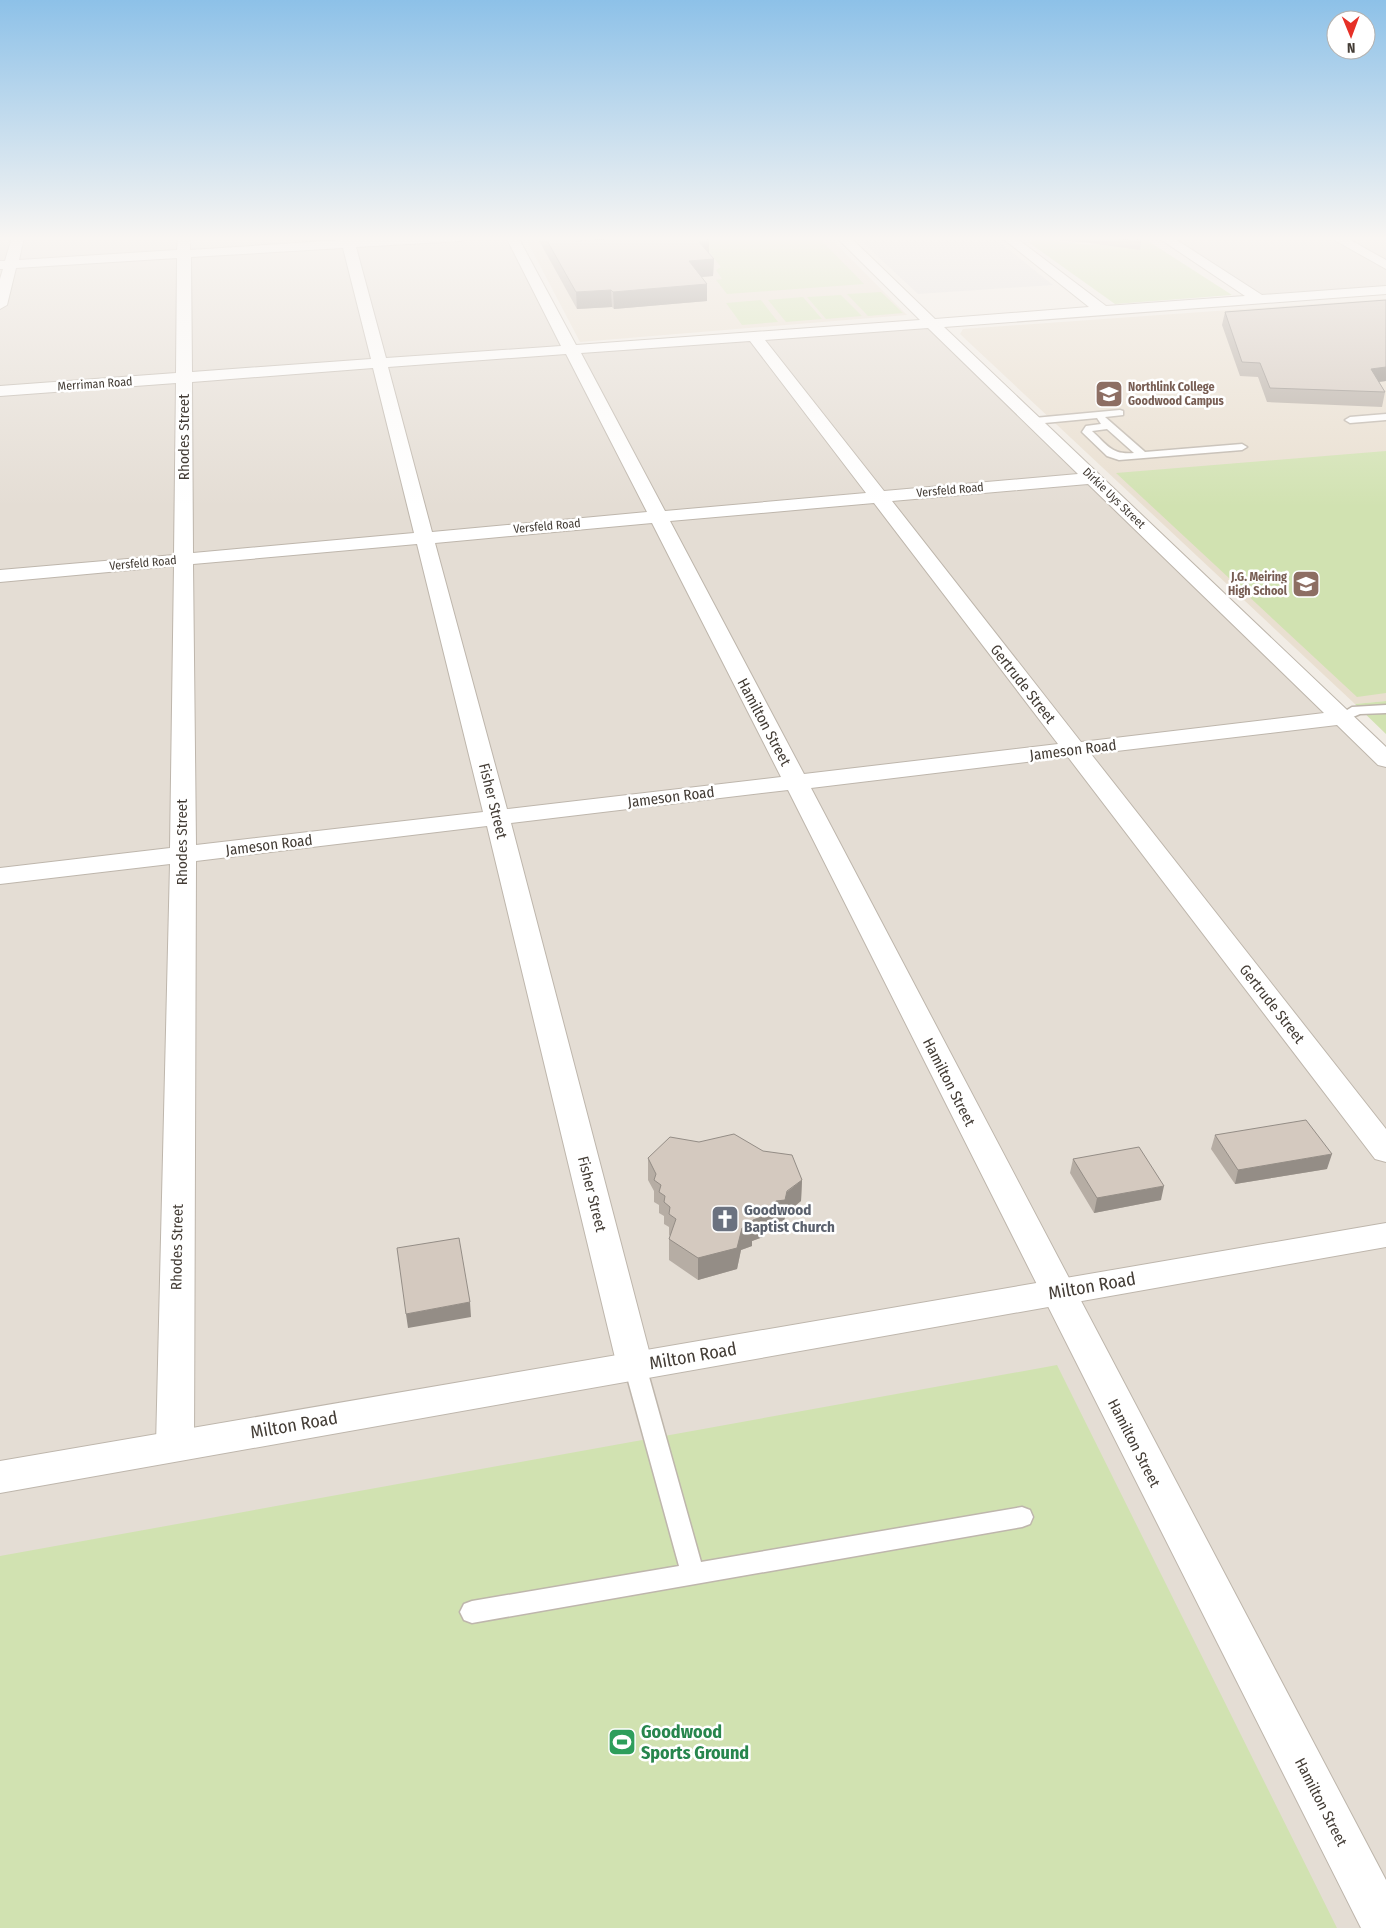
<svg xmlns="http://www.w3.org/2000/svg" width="1386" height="1928" font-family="'Fira Sans Condensed',sans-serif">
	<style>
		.residential { fill: #e4ddd4 }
		.education { fill: #e9dfd0 }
		.green { fill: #d1e2b1 }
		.parking { fill: #e2dfdd }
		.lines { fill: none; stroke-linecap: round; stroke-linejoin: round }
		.service-casing { stroke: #beb6ac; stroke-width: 3 }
		.minor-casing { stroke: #beb6ac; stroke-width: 2 }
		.tertiary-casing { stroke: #beb6ac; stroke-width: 2 }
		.service { fill: #fff; fill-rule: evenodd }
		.minor { fill: #fff; fill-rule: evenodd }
		.tertiary { fill: #fff; fill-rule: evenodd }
		.wall { fill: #b6ada4 }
		.shaded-wall { fill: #948d86 }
		.building { fill: #d4c9bf; stroke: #948d86 }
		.labels { text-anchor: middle; stroke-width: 5; stroke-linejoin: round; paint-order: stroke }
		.far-street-label { font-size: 12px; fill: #433c35; stroke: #fff }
		.far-education-label { font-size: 12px; font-weight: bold; fill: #785e54; stroke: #fff; text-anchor: start }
		.street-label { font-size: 15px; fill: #433c35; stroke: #fff }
		.worship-label { font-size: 15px; font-weight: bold; fill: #5b616d; stroke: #fff; text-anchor: start }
		.near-street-label { font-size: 18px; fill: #433c35; stroke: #fff }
		.near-leisure-label { font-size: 18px; font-weight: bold; fill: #27864d; stroke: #fff; text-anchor: start }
	</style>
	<rect width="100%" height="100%" fill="#f1ece5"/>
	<path class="residential" d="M0,237H514L576,350L936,324L1386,757V1928H0Z
		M1164,237H1386V290L1260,299Z"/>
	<path class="education" d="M525,237H829L907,315L580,342Z
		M1386,299V701L1355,704L960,334L963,329Z"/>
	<path class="green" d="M673,237H818L864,284L727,294L716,280L722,279L716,270L721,267L706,248Z
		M1042,239L1088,245L1145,239L1232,295L1115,304L1028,242Z
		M881,292L903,313L868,316L847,294Z
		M841,295L862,316L826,319L807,297Z
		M803,297L822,319L786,322L768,300Z
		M761,300L778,322L742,325L726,303Z
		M1386,451V693L1357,697L1116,473Z
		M1386,701V734L1355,704Z
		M1057,1365L1337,1928H0V1556Z"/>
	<path class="parking" d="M857,237H993L1053,285L918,294Z"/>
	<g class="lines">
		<defs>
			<path id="service" d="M1120,410L1123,411V415L1105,417L1145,452L1242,444L1247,447L1242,450L1119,460L1107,456L1082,432L1086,426L1101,424L1097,418L1034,424L1029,421L1034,418ZM1107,429L1134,453C1112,455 1108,446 1092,431Z
				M1386,414V420L1350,423L1345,420L1350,417Z
				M1386,705V713L1360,714L1341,722L1334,718L1352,707Z
				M635,1358L642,1360L646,1366L701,1562L1022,1507L1030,1510L1033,1517L1030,1524L1022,1527L472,1623L464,1620L460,1612L464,1604L472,1601L679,1566L624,1366L628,1360Z"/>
			<path id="minor" d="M12,237H24L19,260L177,250L178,237H190V250L341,240V237H353L354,240L467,237L461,241L356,247L386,358L561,346L506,237H518L576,345L920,320L836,237H850L935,319L1089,307L1001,237H1015L1106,306L1245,296L1157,237H1172L1262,295L1386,286V294L944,327L1386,747V767L1378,765L1337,725L1091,754L1386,1129V1162L1375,1159L1068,757L811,788L1386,1880V1928H1361L788,790L511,823L653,1366L648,1376L635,1380L622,1376L617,1366L487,826L196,861L194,1446L188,1457L175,1461L162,1457L156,1446L170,864L0,884V868L170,848L174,566L0,582V570L174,555L176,383L0,396V386L176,373L177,258L16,268L7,305L0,309V279L3,269H0V261H5ZM343,248L371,359L192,372L191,257ZM928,328L1078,474L884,491L765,340ZM750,341L866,493L665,511L581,353ZM566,354L647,512L432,532L388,367ZM373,368L414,533L193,553L192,382ZM1088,484L1324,713L1081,742L892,501ZM874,503L1058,744L804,774L670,521ZM652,523L781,777L507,809L435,543ZM417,544L483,812L196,845L193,564Z
				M1329,237H1345L1386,260V269Z"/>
			<path id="tertiary" d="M1386,1223V1247L0,1493V1461Z"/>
		</defs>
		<use href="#service" class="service-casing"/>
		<use href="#minor" class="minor-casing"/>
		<use href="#tertiary" class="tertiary-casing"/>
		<use href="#service" class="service"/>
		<use href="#minor" class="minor"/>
		<use href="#tertiary" class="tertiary"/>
	</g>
	<path class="wall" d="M537,237H572L575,241L628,238V237H706L709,254L714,259L713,276L701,277L707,284V301L614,309L612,307L577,309Z
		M1057,237H1134L1141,242L1140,250L1082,242L1062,241Z
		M1386,300V381L1379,382L1385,392L1382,407L1267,402L1258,377L1240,376L1222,325L1225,312Z
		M1215,1135L1327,1169L1235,1184L1211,1149Z
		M648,1158L802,1180L801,1201L786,1213L784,1221L775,1223L774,1229L764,1231L763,1237L752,1241V1246L741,1250L737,1269L698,1280L669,1260V1239L670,1236L669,1235V1227L664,1224V1216L659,1213V1205L654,1202V1191L648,1180Z
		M1073,1159L1161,1200L1094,1213L1070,1173Z"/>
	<path class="shaded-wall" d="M709,241V257L699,242Z
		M714,259L713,276L689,278V261Z
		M707,284V301L614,309L613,292Z
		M611,290L612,307L577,309L576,292Z
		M1386,367V381L1368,383L1371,369Z
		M1332,1154L1327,1169L1235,1184L1238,1170Z
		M802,1180L801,1201L786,1213L784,1221L775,1223L774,1229L764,1231L763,1237L752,1241V1246L741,1250L737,1269L698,1280V1258L753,1220L776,1201Z
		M1164,1186L1161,1200L1094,1213L1097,1198Z
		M470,1302L471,1317L408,1328L406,1314Z"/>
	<path class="building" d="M545,237H572L575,241L641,237H706L709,241L699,242L714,259L689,261L707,284L613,292L611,290L576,292Z
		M1109,237H1134L1141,242Z
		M1386,300V367L1371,369L1385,392L1270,388L1260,363L1242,362L1225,312Z
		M1306,1120L1332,1154L1238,1170L1215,1135Z
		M734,1134L763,1151L792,1155L802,1180L787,1191L785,1200L776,1201L775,1208L765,1210L764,1216L753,1220L752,1225L742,1228L737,1248L698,1258L669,1239L676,1219L669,1214L670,1207L664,1202L665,1196L659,1192L661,1185L654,1180L656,1174L648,1158L670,1137L699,1142Z
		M1139,1147L1164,1186L1097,1198L1073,1159Z
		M459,1238L470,1302L406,1314L397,1248Z"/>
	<linearGradient id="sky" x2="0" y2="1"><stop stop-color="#8dc1e8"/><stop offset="0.47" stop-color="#f9f6f3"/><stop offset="1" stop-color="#f9f6f3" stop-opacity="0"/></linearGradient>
	<rect width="1386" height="507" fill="url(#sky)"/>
	<defs>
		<symbol id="university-square" viewBox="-11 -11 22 22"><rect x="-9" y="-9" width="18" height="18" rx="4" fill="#8d6e63" stroke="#fff"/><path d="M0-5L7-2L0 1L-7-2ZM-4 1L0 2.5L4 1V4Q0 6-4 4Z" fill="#fff"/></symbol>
		<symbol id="school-square" viewBox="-11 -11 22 22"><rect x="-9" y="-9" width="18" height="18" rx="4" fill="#8d6e63" stroke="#fff"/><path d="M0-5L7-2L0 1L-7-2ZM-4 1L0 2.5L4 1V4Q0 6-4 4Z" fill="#fff"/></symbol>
		<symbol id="church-square" viewBox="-11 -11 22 22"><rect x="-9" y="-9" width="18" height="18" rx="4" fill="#6b7280" stroke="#fff"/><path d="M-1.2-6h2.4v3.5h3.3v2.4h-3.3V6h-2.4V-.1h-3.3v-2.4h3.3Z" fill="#fff"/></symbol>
		<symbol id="stadium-square" viewBox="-11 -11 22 22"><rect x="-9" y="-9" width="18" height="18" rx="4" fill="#2e9e5b" stroke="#fff"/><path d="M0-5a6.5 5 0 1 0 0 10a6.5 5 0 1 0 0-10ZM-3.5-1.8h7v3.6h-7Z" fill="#fff"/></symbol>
	</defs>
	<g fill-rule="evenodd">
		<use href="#university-square" x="1093" y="378" width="32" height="32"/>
		<use href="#school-square" x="1290" y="568" width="32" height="32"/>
		<use href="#church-square" x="709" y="1203" width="32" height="32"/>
		<use href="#stadium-square" x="606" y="1726" width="32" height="32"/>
	</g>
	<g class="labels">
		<g class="far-street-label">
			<text transform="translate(95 384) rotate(-4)" y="4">Merriman Road</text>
			<text transform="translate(950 490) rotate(-5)" y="4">Versfeld Road</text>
			<text transform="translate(1114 498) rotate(44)" y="4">Dirkie Uys Street</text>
			<text transform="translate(547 526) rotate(-5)" y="4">Versfeld Road</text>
			<text transform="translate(143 563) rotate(-5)" y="4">Versfeld Road</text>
		</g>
		<g class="far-education-label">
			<text x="1128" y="391">Northlink College<tspan x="1128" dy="14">Goodwood Campus</tspan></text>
			<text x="1287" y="581" text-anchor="end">J.G. Meiring<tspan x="1287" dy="14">High School</tspan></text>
		</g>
		<g class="street-label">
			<text transform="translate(184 437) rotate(-90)" y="5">Rhodes Street</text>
			<text transform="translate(1023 684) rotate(52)" y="5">Gertrude Street</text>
			<text transform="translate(764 722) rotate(62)" y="5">Hamilton Street</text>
			<text transform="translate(1073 750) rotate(-7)" y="5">Jameson Road</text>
			<text transform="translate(671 797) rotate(-7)" y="5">Jameson Road</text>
			<text transform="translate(493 801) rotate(76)" y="5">Fisher Street</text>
			<text transform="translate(182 842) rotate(-90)" y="5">Rhodes Street</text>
			<text transform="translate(269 845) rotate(-7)" y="5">Jameson Road</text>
			<text transform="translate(1272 1004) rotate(52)" y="5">Gertrude Street</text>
			<text transform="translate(949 1082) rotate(63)" y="5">Hamilton Street</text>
			<text transform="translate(592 1194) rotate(76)" y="5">Fisher Street</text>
			<text transform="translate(177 1247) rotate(-89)" y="5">Rhodes Street</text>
			<text transform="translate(1134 1443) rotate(63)" y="5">Hamilton Street</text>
			<text transform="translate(1321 1802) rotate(63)" y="5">Hamilton Street</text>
		</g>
		<g class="worship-label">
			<text x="744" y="1215">Goodwood<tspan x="744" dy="17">Baptist Church</tspan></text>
		</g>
		<g class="near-street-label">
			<text transform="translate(1092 1286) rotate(-10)" y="6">Milton Road</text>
			<text transform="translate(693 1356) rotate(-10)" y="6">Milton Road</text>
			<text transform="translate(294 1425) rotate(-10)" y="6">Milton Road</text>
		</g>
		<g class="near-leisure-label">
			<text x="641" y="1738">Goodwood<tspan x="641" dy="21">Sports Ground</tspan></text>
		</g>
	</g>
	<g transform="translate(1351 35) rotate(179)"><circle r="24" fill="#ffffff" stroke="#b4b1ae"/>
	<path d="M0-4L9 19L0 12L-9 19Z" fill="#e63027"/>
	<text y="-8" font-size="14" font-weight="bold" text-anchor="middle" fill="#433c35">N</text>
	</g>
</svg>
